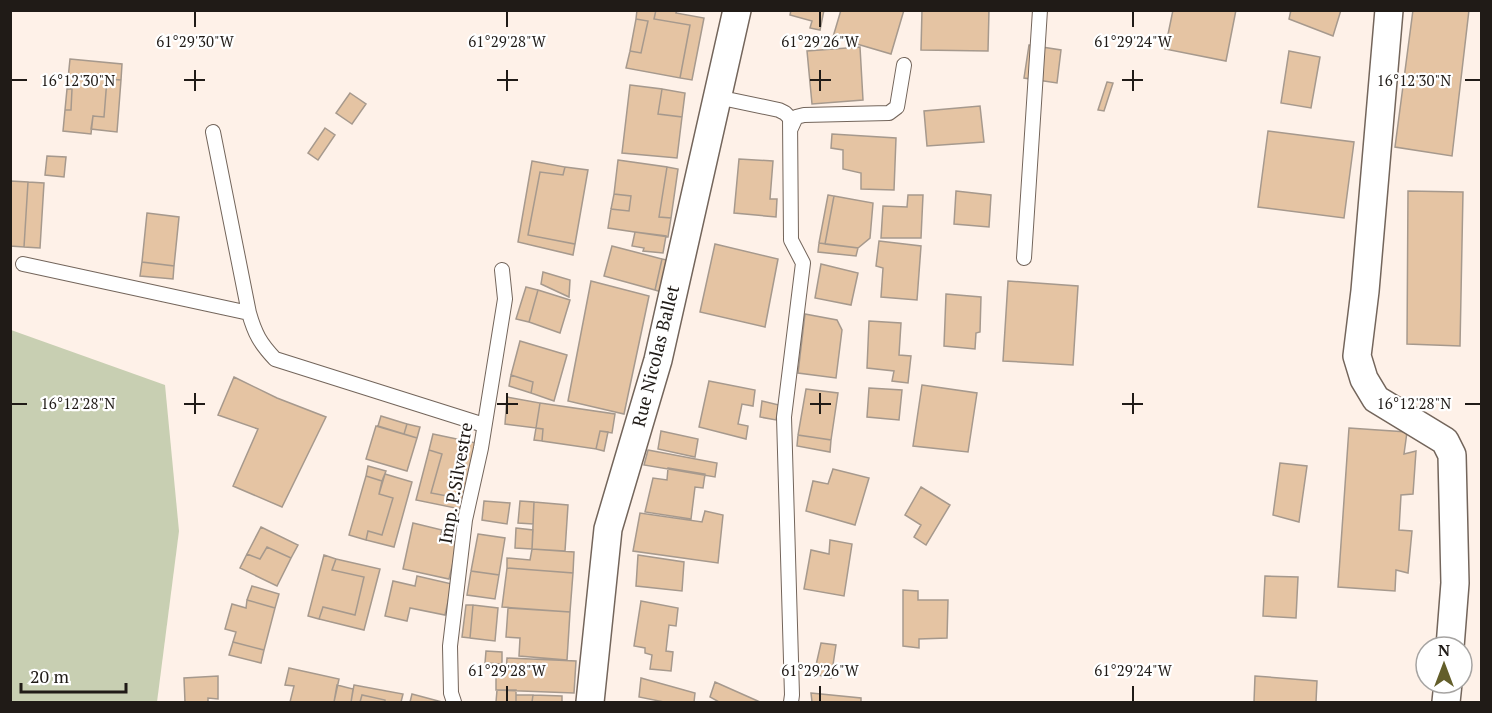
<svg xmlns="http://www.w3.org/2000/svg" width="1492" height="713" font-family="'PT Serif',serif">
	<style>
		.green { fill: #c8cfb2 }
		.building { fill: #e5c4a3; stroke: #a6998d; stroke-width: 1.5 }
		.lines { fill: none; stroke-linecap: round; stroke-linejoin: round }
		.lane-casing { stroke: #73655b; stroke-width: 16 }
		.street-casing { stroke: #73655b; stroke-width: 30 }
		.lane { stroke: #fff; stroke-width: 14 }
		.street { stroke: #fff; stroke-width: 27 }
		.ticks { fill: none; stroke: #201b17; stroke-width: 2 }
		.labels { text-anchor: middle; stroke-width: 4.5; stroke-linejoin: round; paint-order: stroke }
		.street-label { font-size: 18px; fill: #201b17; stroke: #fff }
		.ticks-label { font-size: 15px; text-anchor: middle; fill: #201b17; stroke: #fff; stroke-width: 4.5; stroke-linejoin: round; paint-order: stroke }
	</style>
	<rect width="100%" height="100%" fill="#fef1e8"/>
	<path class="green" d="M11,330L165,385L179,531L157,702H11Z"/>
	<path class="building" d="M637,10H656L654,19L690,25L680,78L626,68L630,51L641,53L648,21L636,19Z
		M656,10H677L676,13L704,18L692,80L680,78L690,25L654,19Z
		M791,10H824L820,30L810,28L812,21L790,15Z
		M841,10H904L891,54L833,37Z
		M922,10H989L988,51L921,50Z
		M1173,10H1236L1226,61L1165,49Z
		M1291,10H1341L1333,36L1289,19Z
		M1413,10H1469L1452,156L1395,147Z
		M636,19L648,21L641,53L630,51Z
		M1029,45L1061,50L1057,83L1024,78Z
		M860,47L863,100L812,104L807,51Z
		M1289,51L1320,57L1311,108L1281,103Z
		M70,59L122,64L121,80L107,79L104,117L93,116L91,134L63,131L65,110H71L72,89H67Z
		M107,79L121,80L117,132L91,129L93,116L104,117Z
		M1107,82L1113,83L1104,111L1098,110Z
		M630,85L662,89L658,114L682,117L677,158L622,153Z
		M67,89H72L71,110H65Z
		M662,89L685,93L682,117L658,114Z
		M350,93L366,104L352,124L336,113Z
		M980,106L984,142L927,146L924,111Z
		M325,128L335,135L318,160L308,153Z
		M1268,131L1354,142L1344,218L1258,207Z
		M832,134L896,138L894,190L861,189V173L843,169V150L831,148Z
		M47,156L66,157L64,177L45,175Z
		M739,159L773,161L770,199H777L776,217L734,213Z
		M618,160L667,167L659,217L671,218L668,237L608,228L611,209L629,211L631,196L614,194Z
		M532,161L565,167L563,175L540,172L528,235L575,244L573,255L518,242Z
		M565,167L588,170L575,244L528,235L540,172L563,175Z
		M667,167L678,169L671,218L659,217Z
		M10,181L28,182L24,247L10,246Z
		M28,182L44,183L40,248L24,247Z
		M956,191L991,195L989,227L954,224Z
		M1408,191L1463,192L1460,346L1407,344Z
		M614,194L631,196L629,211L611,209Z
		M828,195L834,196L825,244L819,243Z
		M908,195H923L921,238H881L883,206L907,207Z
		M834,196L873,203L870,238L858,248L825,244Z
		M147,213L179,217L174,266L142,262Z
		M635,232L666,236L663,253L643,251L644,248L632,246Z
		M879,241L921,246L917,300L881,297L883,268L876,266Z
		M819,243L858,248L856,256L818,252Z
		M715,244L778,259L765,327L700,312Z
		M612,246L662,259L655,290L604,276Z
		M662,259L671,261L664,293L655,290Z
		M142,262L174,266L173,279L140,276Z
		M821,264L858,273L851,305L815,298Z
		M543,272L570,280L569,297L541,284Z
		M591,281L649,296L624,414L568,401Z
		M1008,281L1078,286L1073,365L1003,361Z
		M526,287L538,290L529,322L516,319Z
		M538,290L570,300L560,333L529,322Z
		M946,294L981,297L980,332L976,333L975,349L944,346Z
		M805,314L837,320L842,330L836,378L798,373Z
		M869,321L901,323L899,355L911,356L908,383L892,381L894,371L867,368Z
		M520,341L567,355L554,401L531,393L533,382L511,375Z
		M511,375L533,382L531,393L509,386Z
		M234,377L277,398L326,417L282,507L233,486L258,429L218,415Z
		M709,381L755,390L753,406L742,404L738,424L748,426L746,439L699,427Z
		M922,385L977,393L968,452L913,446Z
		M869,388L902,390L899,420L867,417Z
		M806,389L838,393L831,440L798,435Z
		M507,397L540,403L536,428L505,424Z
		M762,401L779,405L776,420L760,417Z
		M540,403L615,414L612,433L600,431L596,449L542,441L543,429L536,428Z
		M381,416L407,424L404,434L378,426Z
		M407,424L420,427L417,438L404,434Z
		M376,426L417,438L407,471L366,459Z
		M536,428L543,429L542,441L534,440Z
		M1349,428L1407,432L1404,454L1416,451L1413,494L1401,495L1399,530L1412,531L1408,573L1396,570L1395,591L1338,587Z
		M600,431L608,432L604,451L596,449Z
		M661,431L698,439L695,457L658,449Z
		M433,434L476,443L463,499L431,493L442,454L429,450Z
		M798,435L831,440L830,452L797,446Z
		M429,450L442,454L431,493L463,499L460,509L416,500Z
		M648,450L717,463L715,477L644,465Z
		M1280,463L1307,466L1299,522L1273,515Z
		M368,466L386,471L382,481L366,476Z
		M668,468L705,474L703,488L695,487L691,519L645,512L653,478L667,480Z
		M833,469L869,478L855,525L806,511L813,481L828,484Z
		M385,474L412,482L394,547L366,540L368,531L382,535L393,498L379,494Z
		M366,476L382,481L379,494L393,498L382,535L368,531L366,540L349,535Z
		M921,487L950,505L926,545L914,537L921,525L905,515Z
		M484,501L510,503L507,524L482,520Z
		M520,501L534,502L533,524L518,523Z
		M534,502L568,505L565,551L532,549Z
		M705,511L723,515L718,563L633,551L640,513L702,522Z
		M413,523L442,530L440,538L458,542L449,579L403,569Z
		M261,527L298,545L291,558L267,547L260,559L247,554Z
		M516,528L533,530L532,549L515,548Z
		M478,534L505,538L499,575L471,571Z
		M830,540L852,544L844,596L804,589L811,550L829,554Z
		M267,547L291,558L277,586L240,568L247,554L260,559Z
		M532,549L574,552L573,573L507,568V558L530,560Z
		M324,555L336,559L332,570L364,577L355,615L323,607L319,619L308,616Z
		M638,555L684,562L682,591L636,586Z
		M336,559L380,569L364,630L319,619L323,607L355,615L364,577L332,570Z
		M507,568L573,573L570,612L502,607Z
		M471,571L499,575L495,599L467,595Z
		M417,576L452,584L445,615L410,608L407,621L385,616L393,581L415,586Z
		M1265,576L1298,577L1296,618L1263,616Z
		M252,586L279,594L275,608L247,600Z
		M903,590L918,591V600H948L947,638L919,639V648L903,646Z
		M247,600L275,608L264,650L233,642L236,632L225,629L232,604L246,608Z
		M641,601L678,608L676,626L669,625L666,651L673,652L671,671L650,669L652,655L645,653V648L634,646Z
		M466,605H473L470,638L462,637Z
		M473,605L498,608L495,641L470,638Z
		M508,608L570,612L567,660L519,656L520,638L506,637Z
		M233,642L264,650L261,663L229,655Z
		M821,643L836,645L831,678L814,674Z
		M486,651L502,652V664L485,663Z
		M507,658L576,661L574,693L496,690V672L506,673Z
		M289,668L339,679L334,702H290L294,686L285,685Z
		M218,676V699L208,698V702H185L184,678Z
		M1255,676L1317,681L1316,702H1254Z
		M641,678L695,693L694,702H664L639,697Z
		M715,682L760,702H719L710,697Z
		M337,685L353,689L351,702H334Z
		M354,685L403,694L401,702H385V700L362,695L360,702H351Z
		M497,690H516V702H496Z
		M811,693L861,698V702H812Z
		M412,694L442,702H410Z
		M362,695L385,700V702H360Z
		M516,695H533L532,702H516Z
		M533,695L562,696V702H532Z"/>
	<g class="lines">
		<defs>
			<path id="lane" d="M717,97L779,110L785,113L790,118L791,240L803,263L784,417L792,695L791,702
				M791,128L796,117L804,115L889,113L897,107L904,65
				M213,132L249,313
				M1024,258L1040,10
				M23,264L249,313C255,334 260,343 275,359L484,425
				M454,702L451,693L450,646L465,520L481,448L505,299L502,270"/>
			<path id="street" d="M1389,10L1365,291L1357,356L1364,379L1376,399L1445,441L1452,455L1455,583L1450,647
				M590,702L608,529L658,360L737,10
				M1446,702L1448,683"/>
		</defs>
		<use href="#lane" class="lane-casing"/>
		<use href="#street" class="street-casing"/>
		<use href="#lane" class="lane"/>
		<use href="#street" class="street"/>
	</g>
	<path class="ticks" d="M195,12V27M507,12V27M820,12V27M1133,12V27M195,70V91M507,70V91M820,70V91M1133,70V91M12,80H27M184,80H205M497,80H518M810,80H831M1122,80H1143M1465,80H1480M195,393V414M507,393V414M820,393V414M1133,393V414M12,404H27M184,404H205M497,404H518M810,404H831M1122,404H1143M1465,404H1480M507,686V701M820,686V701M1133,686V701"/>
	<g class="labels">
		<g class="street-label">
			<text transform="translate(656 356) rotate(-76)" y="6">Rue Nicolas Ballet</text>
			<text transform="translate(456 483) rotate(-80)" y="6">Imp. P.Silvestre</text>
		</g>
	</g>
	<g class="ticks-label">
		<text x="195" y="47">61°29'30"W</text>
		<text x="507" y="47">61°29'28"W</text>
		<text x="820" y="47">61°29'26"W</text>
		<text x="1133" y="47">61°29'24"W</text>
		<text x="78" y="86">16°12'30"N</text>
		<text x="1414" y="86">16°12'30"N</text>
		<text x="78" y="409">16°12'28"N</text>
		<text x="1414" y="409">16°12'28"N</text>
		<text x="507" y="676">61°29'28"W</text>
		<text x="820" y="676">61°29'26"W</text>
		<text x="1133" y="676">61°29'24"W</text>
	</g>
	<rect width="1492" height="713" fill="none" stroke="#201b17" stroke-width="24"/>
	<g transform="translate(1444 665)"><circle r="28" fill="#ffffff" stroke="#a6a4a2" stroke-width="1.5"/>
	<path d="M0-4.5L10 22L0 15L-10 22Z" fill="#635e2a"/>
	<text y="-9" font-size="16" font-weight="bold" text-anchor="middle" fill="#201b17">N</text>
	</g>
	<path d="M21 683v9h105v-9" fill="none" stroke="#201b17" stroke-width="3"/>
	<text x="30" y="683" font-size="18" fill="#201b17" stroke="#ffffff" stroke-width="4.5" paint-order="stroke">20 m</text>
</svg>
